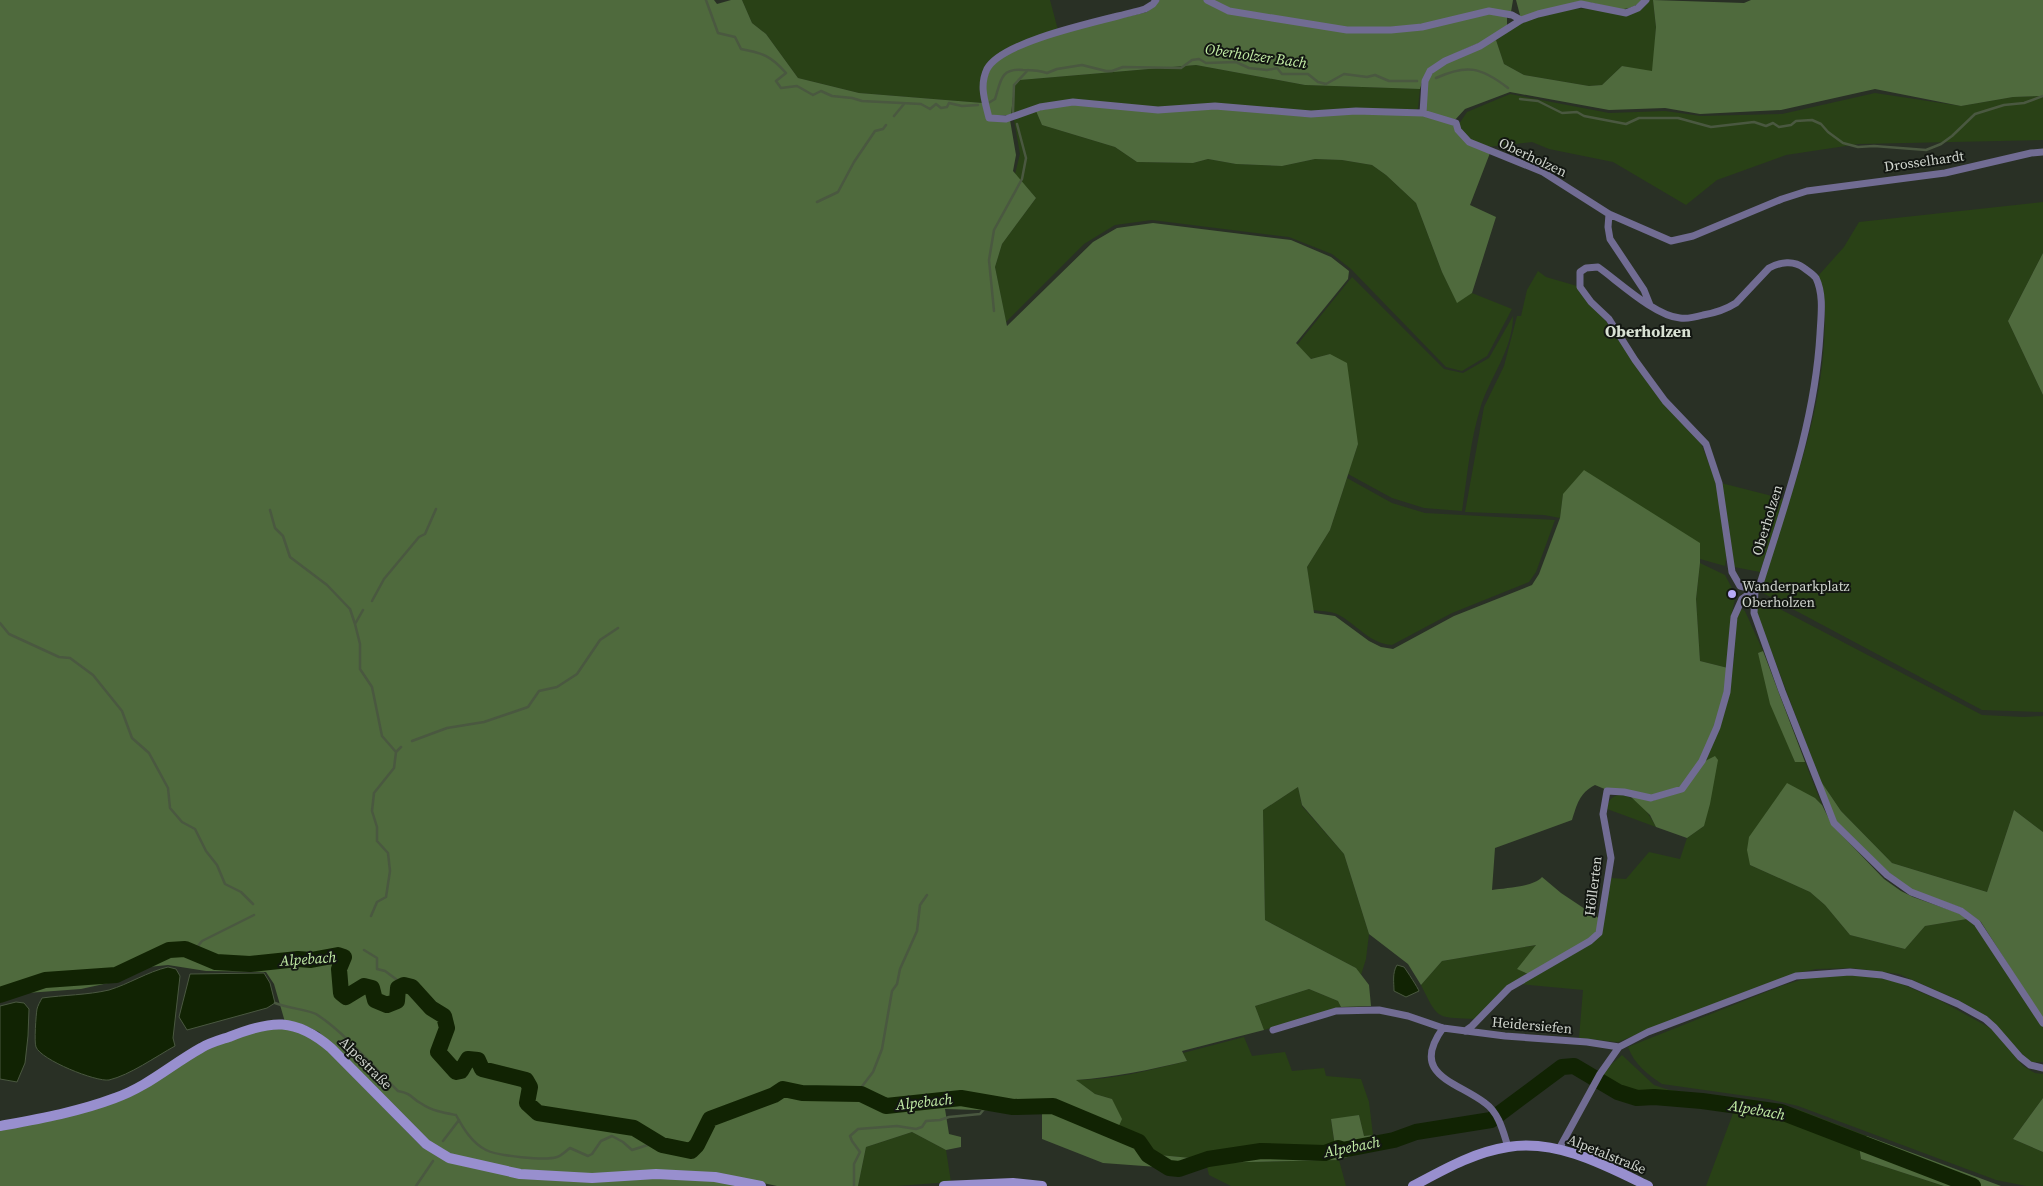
<svg xmlns="http://www.w3.org/2000/svg" width="2043" height="1186" font-family="'Source Serif 4',serif">
	<style>
		.green { fill: #294116 }
		.forest { fill: #4f6a3d }
		.water { fill: #112303; stroke: #4a5840 }
		.lines { fill: none; stroke-linecap: round; stroke-linejoin: round }
		.stream { stroke: #4a5840; stroke-width: 2.5 }
		.river { stroke: #112303; stroke-width: 16 }
		.minor { stroke: #716c93; stroke-width: 7 }
		.secondary { stroke: #988fce; stroke-width: 10 }
		.poi-dot { fill: #b7abf8; stroke: #131712; stroke-width: 2 }
		.labels { text-anchor: middle; stroke-width: 4; stroke-linejoin: round; paint-order: stroke }
		.street-label { font-size: 14px; fill: #d0d5ce; stroke: #131712 }
		.poi-label { font-size: 14px; fill: #d0d5ce; stroke: #131712; text-anchor: start }
		.water-label { font-size: 15px; font-style: italic; fill: #c3eea6; stroke: #131712 }
		.quarter-label { font-size: 16px; font-weight: bold; fill: #d9e2d4; stroke: #131712 }
	</style>
	<rect width="100%" height="100%" fill="#293025"/>
	<path class="green" d="M742,0H1050L1058,30L1042,34L1000,54L983,103L859,93L798,78L766,34L752,23Z
		M1650,0H1653L1656,27L1653,72L1622,66L1602,85L1589,86L1524,75L1504,64L1496,40C1505,35 1513,27 1522,22C1554,4 1605,8 1641,10Z
		M1196,65L1305,85L1420,89L1418,108L1416,111L1311,113L1158,109L1093,102L1011,115L1014,87L1020,80Z
		M1875,93L1961,106L2013,97L2043,96V140L1859,144L1786,155L1717,180L1686,205L1613,162L1549,149L1532,142L1487,147L1470,139L1461,130L1459,124L1467,112L1510,94L1609,113L1665,111L1701,116L1782,114Z
		M1036,111L1042,125L1115,147L1137,162L1193,163L1208,159L1236,164L1282,166L1315,159L1342,160L1372,165L1386,175L1416,203L1442,272L1457,302L1472,293L1512,309L1487,356L1462,371L1446,367L1351,269L1332,254L1289,237L1152,220L1115,225L1084,244L1006,322L995,267L1002,244L1036,198L1015,174L1020,154L1014,120L1017,117Z
		M2043,202V253L2008,321L2043,395V712L1982,710L1759,591C1785,510 1819,429 1824,343C1825,318 1827,300 1818,276L1844,247L1859,222Z
		M1538,271L1546,277L1577,286L1605,320L1662,402L1700,441L1716,482L1727,553L1725,566L1700,559L1699,543L1563,494L1560,518L1544,515L1465,512L1484,407L1504,366L1517,316H1521L1527,290Z
		M1352,277L1444,369L1463,373L1489,358L1513,316C1513,350 1489,378 1480,409C1470,442 1467,478 1462,511L1424,508L1392,498L1348,474L1358,444L1330,354L1311,359L1297,345Z
		M1347,478L1392,503L1425,513L1555,520L1536,572L1529,582L1452,613L1392,645C1368,643 1357,624 1337,614C1330,611 1320,611 1313,610L1307,567L1330,530Z
		M1721,483L1784,499L1760,572L1734,567Z
		M1700,563L1725,575L1733,590L1735,599L1731,617L1728,668L1700,661L1696,599Z
		M1763,600L1982,715L2023,717L2043,716V832L2014,810L1987,892L1892,863L1841,811L1820,780L1757,613L1756,605Z
		M1742,609L1745,611L1763,651L1758,653L1795,762H1805L1822,805L1815,798L1750,865L1810,892L1825,905L1850,935L1905,949L1925,926L1967,919L1976,926L2043,1026V1062H2030L1987,1017L1956,999L1899,974L1852,968L1816,969L1798,973L1760,986L1618,1042L1579,1038L1583,990L1520,984L1595,941L1601,931L1611,878L1626,879L1649,852L1680,859L1687,838L1704,826L1705,761L1729,694L1734,659L1737,614Z
		M1298,787L1302,806L1344,854L1369,934L1366,959L1361,975L1356,968L1265,920L1263,810Z
		M1620,795C1637,796 1649,813 1656,827L1607,809C1608,801 1611,796 1620,795Z
		M1537,945L1518,969L1528,974L1475,1019C1436,1017 1439,1021 1421,985L1442,961Z
		M1846,975L1875,977L1897,982L1941,1001L1992,1029L2023,1066L2035,1073L2043,1074V1098L2013,1139L2043,1152V1186H2026L1996,1180L1798,1106L1768,1099L1662,1084C1648,1075 1634,1064 1628,1047L1781,986L1807,978Z
		M1309,989L1338,1001L1341,1007L1264,1030L1255,1006Z
		M1244,1037L1252,1056L1285,1052L1292,1071L1324,1068L1326,1076L1361,1079L1369,1102L1373,1135L1364,1136L1359,1115L1331,1120L1336,1153L1268,1149L1191,1158L1159,1155L1117,1128L1112,1099L1095,1094L1075,1080C1114,1080 1150,1070 1187,1061L1183,1053Z
		M1622,1055L1654,1085L1669,1090L1766,1102L1797,1109L1867,1136L1858,1140L1861,1159L1944,1186H1706L1735,1108L1642,1097L1603,1088L1598,1085L1606,1069Z
		M912,1132L946,1150L951,1182L897,1186H858L866,1147Z
		M1339,1160L1346,1186H1231L1209,1175L1206,1163Z"/>
	<path class="forest" d="M0,0H714L717,4L731,0H742L752,23L766,34L798,78L859,93L983,103L988,119L1010,120L1016,155L1013,171L1036,198L1002,244L995,267L1007,326L1093,242L1117,228L1153,223L1291,240L1331,257L1349,271L1348,279L1296,343L1311,359L1330,354L1347,363L1358,444L1330,530L1307,567L1314,613L1335,616L1369,641L1381,647L1393,649L1454,616L1532,585L1539,574L1560,518L1563,494L1584,470L1700,543V563L1696,599L1700,661L1728,668L1725,692L1715,727L1702,760L1681,788L1652,797L1607,790L1595,785C1579,793 1577,805 1572,820L1495,848L1492,890C1505,888 1534,887 1542,877L1561,893L1600,919L1597,932L1590,939L1528,974L1517,969L1536,945L1442,961L1421,985L1408,964L1369,934L1344,854L1302,805L1298,787L1263,810L1265,920L1356,968L1369,985L1371,1006L1341,1007L1338,1001L1309,989L1255,1006L1264,1030L1182,1051L1187,1061C1149,1070 1116,1077 1076,1080L1095,1094L1112,1099L1122,1119L1118,1128L1159,1155L1191,1158L1268,1149L1336,1153L1331,1119L1359,1115L1364,1136L1373,1135L1374,1148L1339,1160L1206,1163L1199,1167L1171,1168L1103,1163L1042,1139V1112L945,1109L949,1134L961,1137V1147L946,1150L912,1132L866,1147L858,1186H777L744,1179L520,1171L450,1156L429,1143L319,1032L304,1025L285,1022L274,984L266,972L206,971L168,965L148,967L113,982L81,989L0,995Z
		M1160,0H1513L1511,12L1507,16V26C1501,30 1494,35 1487,39C1464,51 1427,60 1420,89L1305,85L1196,65L1020,80L1014,87L1011,115L991,116C987,101 982,87 989,72C1001,42 1115,20 1147,12Z
		M1516,0H1644C1620,19 1607,2 1581,2C1569,2 1535,15 1521,19Z
		M1653,0L1744,3L1751,0H2043V96L2013,97L1961,106L1875,89L1781,110L1700,114L1665,108L1609,110L1510,92L1465,109L1454,121L1425,111C1425,102 1424,91 1426,83C1433,63 1478,48 1496,40L1504,64L1524,75L1589,86L1602,85L1622,66L1652,71L1656,27Z
		M1073,104L1157,111L1215,108L1423,115L1454,124L1457,131L1490,153L1470,205L1496,217L1472,293L1457,303L1442,272L1416,203L1386,175L1372,165L1342,160L1315,159L1282,166L1236,164L1208,159L1193,163L1137,162L1115,147L1042,125L1036,111Z
		M2043,253V395L2008,321Z
		M1763,651L1805,762H1795L1770,704L1758,653Z
		M1715,756L1718,760L1710,804L1704,826L1687,838L1656,827L1650,815L1630,796L1652,801L1683,790L1705,761Z
		M1820,780L1841,811L1892,863L1987,892L2014,810L2043,832V1019L1981,922L1962,908L1912,890L1888,872L1835,820Z
		M1787,783L1815,798L1822,805L1832,825L1884,879L1901,891L1913,897L1961,914L1967,919L1925,926L1905,949L1850,935L1825,905L1810,892L1750,865L1747,850L1749,837Z
		M287,1027L317,1040L423,1148L518,1178L656,1177L714,1179L747,1186H0V1129L116,1100L202,1049L253,1031Z
		M2043,1098V1152L2013,1139Z
		M1867,1136L2001,1186H1944L1861,1159L1858,1140Z"/>
	<path class="water" d="M1397,965L1404,967C1407,971 1418,988 1419,991L1406,997L1394,991C1394,983 1392,973 1397,965Z
		M168,967L176,969L180,976L173,1038L175,1046C155,1057 130,1075 109,1080C96,1082 41,1060 36,1047C34,1042 36,1015 37,1009C38,1005 40,1002 42,998C63,995 88,995 109,990C129,984 147,972 168,967Z
		M264,973L270,983L275,1003L267,1008L187,1030L179,1017L190,974Z
		M16,1002L24,1003L29,1009L28,1036L25,1063L17,1082L0,1079V1006Z"/>
	<g class="lines">
		<path class="stream" d="M706,0L718,33L735,37L741,49C763,53 771,56 786,73L776,81L781,88L797,86L813,95L821,91L832,96L852,98L862,101L921,104L930,109L936,104L941,108L947,107L949,103L962,106L978,105
			M1436,78C1467,64 1481,67 1508,88
			M1520,99L1538,101L1562,113L1577,112L1584,116L1626,124L1639,118H1678L1711,127L1754,122L1766,126L1773,123L1779,127L1791,125L1796,121L1812,120L1821,124L1828,132L1843,143L1858,147L1874,146L1926,150L1941,144L1952,136L1975,114L2004,105L2024,103L2043,96
			M990,102L995,99C1001,81 1000,68 1023,70C1032,70 1039,70 1047,73L1057,69L1082,65L1106,71H1112L1123,67L1181,68L1192,60L1199,59L1206,63L1236,62L1249,68L1267,70L1277,68L1282,74H1308L1318,82L1326,84L1344,74L1367,77L1375,75L1389,81H1417
			M1013,112L1014,85L1028,70
			M894,116L904,104
			M817,202L838,192L854,162L875,131L883,129L886,125
			M994,311L989,260L994,230L1022,179L1026,158L1017,124
			M270,510L275,528L283,536L290,557L327,585L350,609L355,624L360,644V669L372,687L382,736L396,752L394,768L374,793L372,811L377,827V841L388,853L390,871L386,897L377,902L371,916
			M372,601L384,579L419,537L425,534L436,509
			M0,623L9,634L59,657L70,658L93,675L122,711L132,738L149,753L168,788L170,808L182,822L195,829L206,851L217,865L225,884L241,892L253,904
			M355,624L363,610
			M412,741L447,728L484,722L528,707L539,691L557,687L577,674L600,640L618,628
			M396,752L401,747
			M364,950L377,958V969L385,971L404,985
			M194,951L202,941L254,915
			M275,1003C287,1008 309,1010 316,1014C343,1031 375,1068 398,1091C414,1094 410,1098 422,1104C432,1111 445,1113 456,1115C463,1128 472,1143 486,1150C498,1156 545,1161 557,1157C561,1156 566,1151 570,1148L588,1156L592,1154L601,1141L612,1136L623,1142L632,1150L657,1142
			M861,1094L860,1089L873,1072L882,1049L892,991L897,984L900,969L917,931L920,905L927,895
			M443,1141L459,1120
			M416,1186L433,1161
			M854,1186V1164L860,1152L852,1141L850,1136L858,1129L897,1126L916,1129L922,1127L926,1121L940,1120L949,1117L980,1114L989,1103"/>
		<path class="river" d="M0,995L45,980L116,975L169,950L185,949L216,962L250,964L298,959L311,960L338,955L344,957L339,969L341,993L346,997L364,986L372,988L375,1000L387,1005L397,1001L398,988L404,985L412,987L431,1008L444,1016L447,1028L438,1052L456,1072L461,1071L468,1059L478,1060L482,1069L526,1080L530,1087L527,1103L538,1113L634,1128L662,1145L691,1151L697,1145L710,1119L774,1095L783,1089L802,1093L861,1094L886,1106L961,1098L1013,1107L1053,1106L1139,1142L1148,1155L1169,1168L1179,1169L1208,1159L1261,1151L1325,1153L1338,1148L1342,1150L1394,1140L1416,1132L1491,1120L1562,1067L1574,1066L1618,1092L1637,1098L1654,1097L1702,1101L1781,1112L1973,1186"/>
		<path class="minor" d="M1156,0L1153,4L1145,9C1111,19 1003,39 987,69C979,86 985,101 989,118L1006,119L1040,107L1073,102L1158,110L1215,106L1311,114L1356,111L1423,113L1456,123L1458,130L1469,142L1543,172L1609,214L1671,241L1693,236L1782,199L1807,191L1945,173L2031,153L2043,152
			M1207,0L1229,11L1347,30H1391L1422,27L1489,11L1512,15L1521,20
			M1423,113L1425,81L1430,71L1445,61L1480,46L1521,20L1538,14L1581,4L1626,13L1638,8L1646,0
			M1609,214L1608,227L1610,239L1644,290L1650,305
			M1755,590L1754,613L1782,691L1834,823L1887,875L1911,892L1961,911L1977,923L2043,1023
			M1443,1028C1409,1075 1456,1081 1485,1103C1499,1113 1503,1131 1508,1147
			M1273,1030L1336,1011L1379,1010L1408,1016L1443,1028L1505,1036L1587,1042L1619,1047
			M1465,1031L1472,1026L1509,988L1590,941L1599,933L1611,858L1603,814L1607,791L1624,792L1651,798L1682,789L1702,761L1717,727L1727,692L1734,617L1742,599L1755,590L1760,584C1786,501 1815,421 1820,334C1821,315 1824,295 1816,278C1813,274 1808,271 1804,268C1794,260 1780,262 1769,268L1736,303C1725,310 1715,313 1703,315C1696,317 1687,319 1680,318C1655,316 1618,281 1598,267L1586,268L1580,272V287L1591,302L1609,319L1635,360L1665,401L1706,444L1719,483L1732,572L1740,586L1755,590
			M1559,1149L1600,1074L1619,1047L1648,1032L1796,976L1850,972L1882,975L1910,983L1958,1004L1985,1019L1994,1027L2020,1057L2030,1065L2043,1068"/>
		<path class="secondary" d="M0,1126C38,1119 78,1112 115,1098C147,1087 172,1064 201,1048C209,1043 220,1040 229,1037C271,1020 295,1017 331,1048L426,1144L449,1158L520,1174L592,1178L656,1174L715,1177L761,1186
			M944,1186L1013,1183L1042,1186
			M1413,1186C1443,1170 1474,1152 1508,1147C1557,1139 1605,1165 1648,1186"/>
	</g>
	<circle class="poi-dot" cx="1732" cy="594" r="5"/>
	<g class="labels">
		<g class="street-label">
			<text transform="translate(1533 157) rotate(25)" y="5">Oberholzen</text>
			<text transform="translate(1924 161) rotate(-8)" y="5">Drosselhardt</text>
			<text transform="translate(1767 520) rotate(-73)" y="5">Oberholzen</text>
			<text transform="translate(1593 886) rotate(-83)" y="5">Höllerten</text>
			<text transform="translate(1532 1025) rotate(5)" y="5">Heidersiefen</text>
			<text transform="translate(366 1063) rotate(45)" y="5">Alpestraße</text>
			<text transform="translate(1607 1154) rotate(22)" y="5">Alpetalstraße</text>
		</g>
		<g class="poi-label">
			<text x="1742" y="591">Wanderparkplatz<tspan x="1742" dy="16">Oberholzen</tspan></text>
		</g>
		<g class="water-label">
			<text transform="translate(1256 56) rotate(8)" y="5">Oberholzer Bach</text>
			<text transform="translate(308 959) rotate(-4)" y="5">Alpebach</text>
			<text transform="translate(924 1102) rotate(-6)" y="5">Alpebach</text>
			<text transform="translate(1757 1110) rotate(10)" y="5">Alpebach</text>
			<text transform="translate(1352 1147) rotate(-11)" y="5">Alpebach</text>
		</g>
		<g class="quarter-label">
			<text x="1648" y="337">Oberholzen</text>
		</g>
	</g>
</svg>
